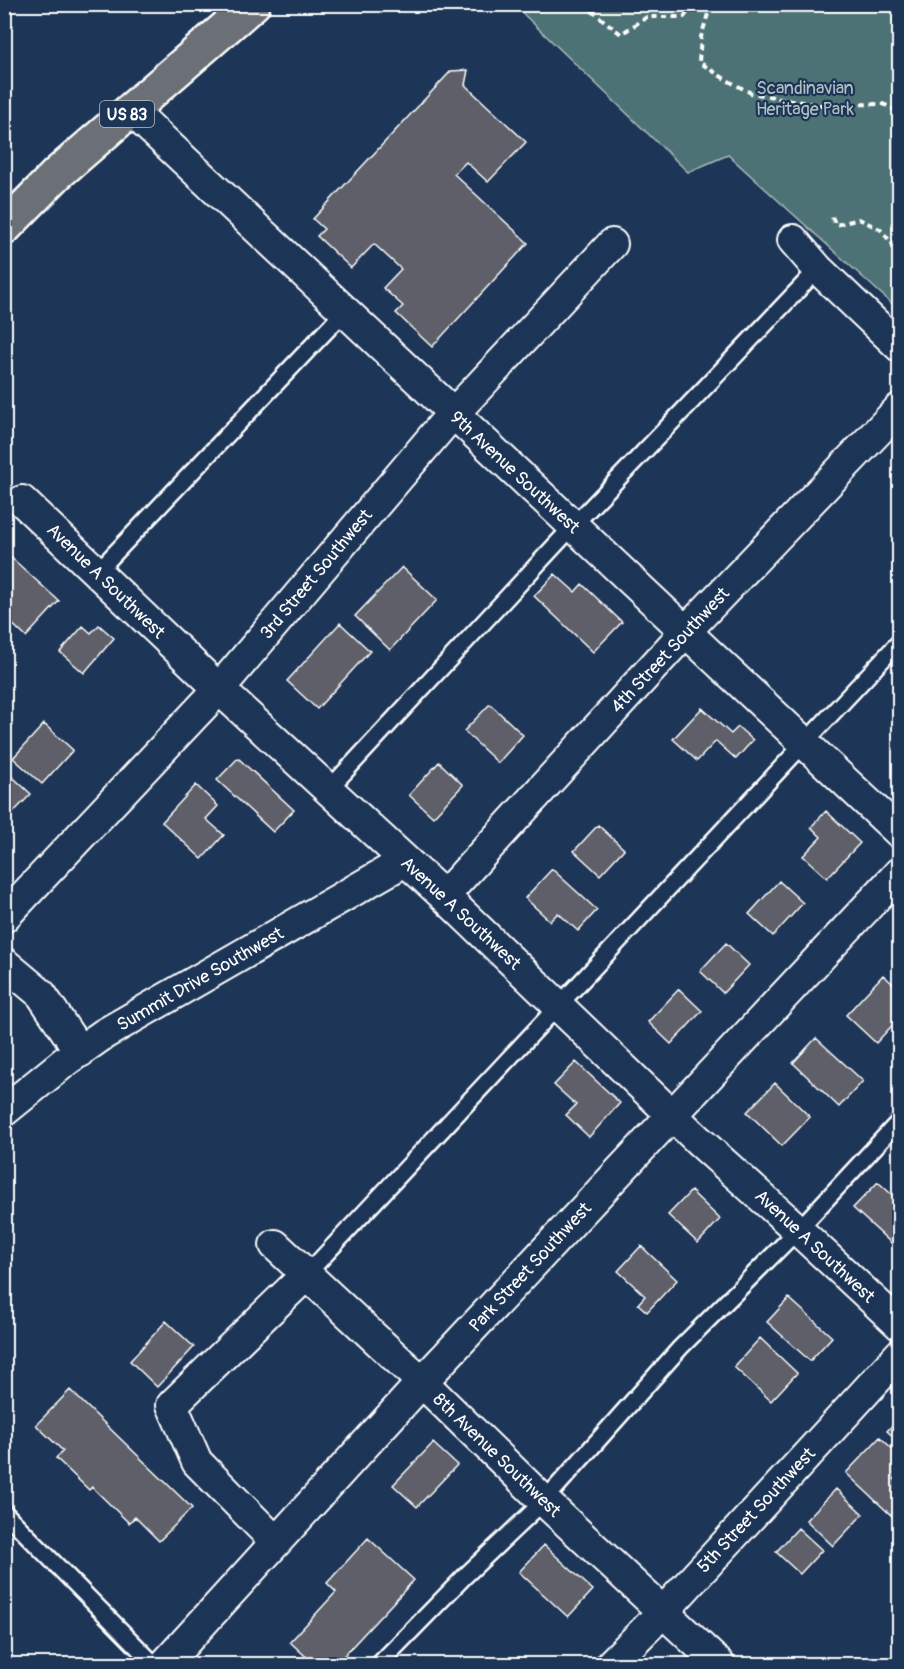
<svg xmlns="http://www.w3.org/2000/svg" width="904" height="1669" font-family="Pangolin,sans-serif">
	<style>
		.green { fill: #4e7274; stroke: #a6b8ba; stroke-width: 1.5 }
		.building { fill: #5f5f69; stroke: #fff; stroke-width: 1.5 }
		.lines { fill: none; stroke-linecap: round; stroke-linejoin: round }
		.lane-casing { stroke: #fff; stroke-width: 20 }
		.street-casing { stroke: #fff; stroke-width: 34 }
		.primary-casing { stroke: #fff; stroke-width: 38 }
		.path { stroke: #fff; stroke-width: 4; stroke-dasharray: 6 4.5; stroke-linecap: butt }
		.lane { stroke: #1d3557; stroke-width: 15 }
		.street { stroke: #1d3557; stroke-width: 30 }
		.primary { stroke: #6b6f75; stroke-width: 33 }
		.labels { text-anchor: middle; stroke-width: 4.5; stroke-linejoin: round; paint-order: stroke }
		.shield { fill: #1d3557; stroke: #bbc2cd; stroke-width: 1.5 }
		.shield-label { font-size: 16px; font-weight: bold; fill: #fff }
		.park-label { font-size: 18px; fill: #afc0c0; stroke: #1d3557 }
		.street-label { font-size: 18px; fill: #fff; stroke: #1d3557 }
	</style>
	<rect width="100%" height="100%" fill="#1d3557"/>
	<filter id="ink" filterUnits="userSpaceOnUse"><feTurbulence type="fractalNoise" baseFrequency=".0167" numOctaves="2"/><feDisplacementMap in="SourceGraphic" scale="12" xChannelSelector="R" yChannelSelector="G"/><feConvolveMatrix kernelMatrix="1 2 1 2 8 2 1 2 1" color-interpolation-filters="sRGB"/></filter>
	<g filter="url(#ink)">
		<path class="green" d="M514,5H899V310L728,155L688,172Z"/>
		<path class="building" d="M468,70L465,85L526,142L488,182L466,162L454,174L528,243L432,347L396,313L403,306L383,288L401,269L374,244L351,268L317,236L324,229L313,219L451,71Z
			M4,551L59,601L26,637L4,616Z
			M402,567L437,600L390,650L355,616Z
			M555,574L575,592L582,584L622,622L593,652L534,596Z
			M340,623L370,651L317,709L287,681Z
			M99,625L114,638L84,673L60,652L83,626L91,633Z
			M490,704L523,735L498,763L464,731Z
			M702,708L731,734L738,727L753,740L736,759L716,741L697,761L673,739Z
			M44,724L73,750L42,784L13,758Z
			M238,758L294,810L273,832L217,780Z
			M439,762L463,785L433,817L409,795Z
			M4,769L31,794L4,822Z
			M196,785L218,806L206,819L224,835L202,859L162,822Z
			M826,811L860,843L827,878L803,856L821,837L811,827Z
			M598,825L624,849L600,875L574,851Z
			M552,869L597,910L578,931L558,913L550,921L525,898Z
			M779,881L803,903L773,936L749,914Z
			M726,943L749,965L723,993L700,971Z
			M883,975L900,990V1017L876,1043L846,1015Z
			M679,989L702,1011L671,1044L648,1022Z
			M816,1038L863,1081L839,1107L793,1063Z
			M576,1062L620,1103L589,1137L566,1115L576,1105L554,1085Z
			M775,1083L810,1117L782,1146L747,1112Z
			M878,1182L900,1202V1251L853,1208Z
			M691,1191L720,1219L698,1243L668,1215Z
			M641,1246L677,1280L647,1312L638,1304L645,1296L618,1271Z
			M789,1298L832,1337L810,1361L767,1322Z
			M166,1321L194,1347L157,1387L130,1361Z
			M760,1338L797,1373L771,1401L734,1367Z
			M70,1390L192,1508L159,1541L135,1517L129,1523L92,1487L89,1490L56,1458L63,1451L36,1425Z
			M900,1417V1443L887,1431Z
			M880,1437L900,1456V1474L894,1479L900,1484V1512L894,1518L846,1473Z
			M433,1443L457,1465L417,1507L393,1485Z
			M836,1489L863,1514L833,1546L806,1520Z
			M798,1528L822,1550L800,1574L776,1552Z
			M368,1538L414,1580L336,1664H314L290,1642L336,1592L327,1583Z
			M544,1545L593,1590L568,1617L519,1572Z"/>
		<g class="lines">
			<defs>
				<path id="lane" d="M97,572L345,311
					M329,789L573,526L818,269
					M307,1274L900,641
					M4,1512L154,1664
					M379,1664L465,1576L544,1501L680,1348L798,1230L900,1120"/>
				<path id="street" d="M131,110L900,833
					M793,240L818,269L900,347
					M22,501L219,689L444,896L698,1140L798,1230L900,1325
					M444,896L685,632L900,408
					M4,917L219,689L442,426L612,244
					M4,963L41,994L80,1052
					M4,1111L67,1060L104,1034L405,861
					M275,1245L422,1382L544,1501L719,1664
					M276,1542L197,1462L172,1405L307,1274
					M165,1664L422,1382L900,872
					M611,1664L663,1612L900,1354"/>
				<path id="primary" d="M4,228L57,174L253,4"/>
			</defs>
			<use href="#lane" class="lane-casing"/>
			<use href="#street" class="street-casing"/>
			<use href="#primary" class="primary-casing"/>
			<path class="path" d="M583,4L621,34L647,17H684L694,4
				M678,4L690,10
				M711,4L701,37L699,62L725,79L751,93L819,105L883,104L900,112
				M832,217L836,225L859,219L880,229L900,253"/>
			<use href="#lane" class="lane"/>
			<use href="#street" class="street"/>
			<use href="#primary" class="primary"/>
		</g>
	</g>
	<g class="labels">
		<rect class="shield" x="100" y="101" width="54" height="26" rx="4.5"/>
		<g class="shield-label">
			<text x="127" y="120">US 83</text>
		</g>
		<g class="park-label">
			<text x="805" y="94">Scandinavian<tspan x="805" dy="21">Heritage Park</tspan></text>
		</g>
		<g class="street-label">
			<text transform="translate(515 472) rotate(43)" y="6">9th Avenue Southwest</text>
			<text transform="translate(316 574) rotate(-50)" y="6">3rd Street Southwest</text>
			<text transform="translate(106 581) rotate(44)" y="6">Avenue A Southwest</text>
			<text transform="translate(670 650) rotate(-47)" y="6">4th Street Southwest</text>
			<text transform="translate(461 913) rotate(43)" y="6">Avenue A Southwest</text>
			<text transform="translate(200 979) rotate(-30)" y="6">Summit Drive Southwest</text>
			<text transform="translate(815 1246) rotate(43)" y="6">Avenue A Southwest</text>
			<text transform="translate(530 1267) rotate(-47)" y="6">Park Street Southwest</text>
			<text transform="translate(497 1455) rotate(44)" y="6">8th Avenue Southwest</text>
			<text transform="translate(756 1510) rotate(-47)" y="6">5th Street Southwest</text>
		</g>
	</g>
	<rect width="904" height="1669" fill="none" stroke="#1d3557" stroke-width="24"/>
	<rect x="12" y="12" width="880" height="1645" fill="none" stroke="#fff" stroke-width="2" filter="url(#ink)"/>
</svg>
